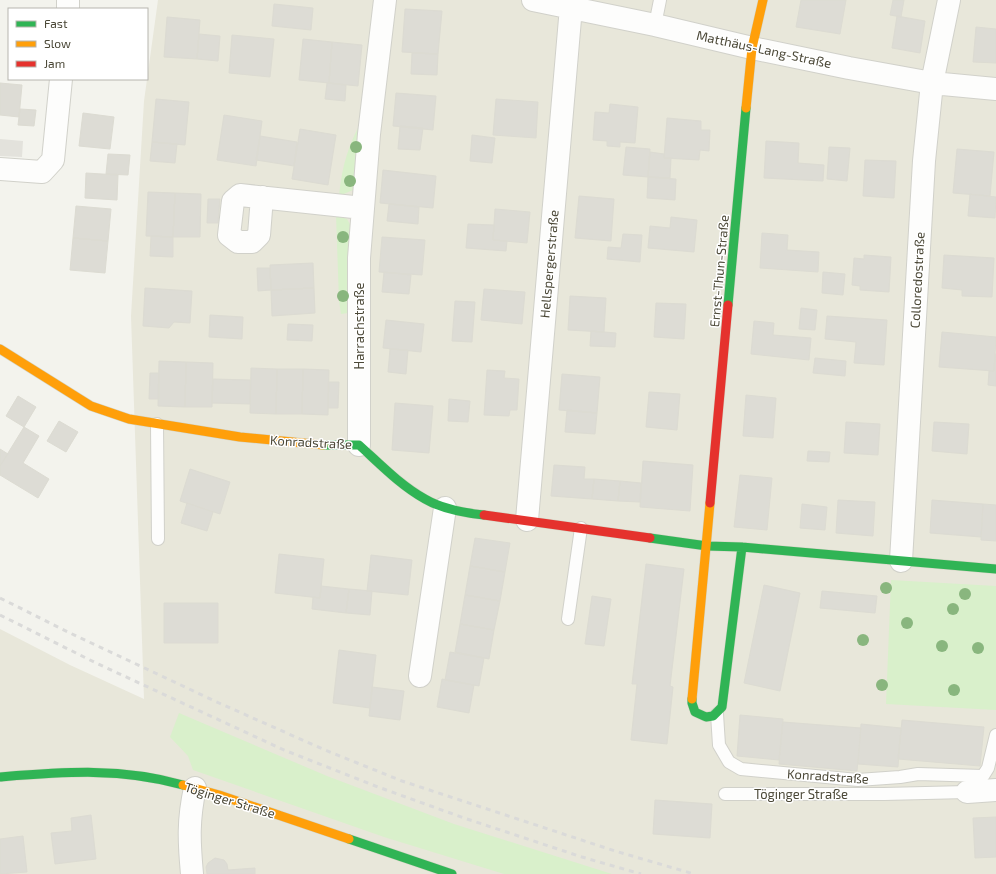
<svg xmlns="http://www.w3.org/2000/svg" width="996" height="874" font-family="'Exo 2',sans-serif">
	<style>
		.residential { fill: #e8e7da }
		.green { fill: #d9f0cb }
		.parking { fill: #e3e2dc }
		.building { fill: #dddcd5; stroke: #dcdbd2 }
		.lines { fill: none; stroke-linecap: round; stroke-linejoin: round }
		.lane-casing { stroke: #d1d1ca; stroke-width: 14 }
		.street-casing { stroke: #d1d1ca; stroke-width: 24 }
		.fast-casing { stroke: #d3d3c3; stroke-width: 10 }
		.slow-casing { stroke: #d3d3c3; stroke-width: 10 }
		.jam-casing { stroke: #d3d3c3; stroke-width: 10 }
		.lane { stroke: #fdfdfc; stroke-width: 12 }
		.street { stroke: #fdfdfc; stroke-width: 22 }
		.fast { stroke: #30b455; stroke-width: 9 }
		.slow { stroke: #ff9f0a; stroke-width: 9 }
		.jam { stroke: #e5322d; stroke-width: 9 }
		.rail { stroke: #dadad9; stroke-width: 3; stroke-dasharray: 5 5; stroke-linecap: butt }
		.tree { fill: #89b67e }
		.labels { text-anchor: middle; stroke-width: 3; stroke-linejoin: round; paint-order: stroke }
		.street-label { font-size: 13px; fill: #4b4837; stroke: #fff }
	</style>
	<rect width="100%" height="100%" fill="#f3f3ed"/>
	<path class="residential" d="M158,0H996V874H0V629L70,665L144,699L131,316L144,101Z"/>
	<path class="green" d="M365,115L357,180L353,190L339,196C342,165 349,142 365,115Z
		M336,215L347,219L351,226L349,309L348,313L341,314L339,301Z
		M891,580L996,586V710L886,704Z
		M179,713L327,776L454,824L612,874H504L384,837L193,770L188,756L170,737Z"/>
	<path class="parking" d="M0,139L23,141L22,157L0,156Z"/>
	<path class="building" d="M801,0H846L840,34L796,27Z
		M893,0H904L901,17L890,15Z
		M274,4L313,8L311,30L272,26Z
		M405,9L442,11L438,54L402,52Z
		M897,16L925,21L920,53L892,48Z
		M167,17L200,20L197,59L164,57Z
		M976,27L996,29V63L973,62Z
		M199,34L220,36L218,61L197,59Z
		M232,35L274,39L270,77L229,73Z
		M303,39L332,42L329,83L299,80Z
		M332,42L362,45L358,86L329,83Z
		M412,53L438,54L437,75L411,74Z
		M0,83L22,85L19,117L0,115Z
		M327,83L346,85L345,101L325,99Z
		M396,93L436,96L433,130L393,126Z
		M156,99L189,102L185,145L152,142Z
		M496,99L538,102L536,138L493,135Z
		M610,104L638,107L635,143L620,142V147L607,146V141L593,140L595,112L609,113Z
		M20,109L36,110L34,126L18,125Z
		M83,113L114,117L110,149L79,146Z
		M224,115L262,121L256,166L217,160Z
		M667,118L701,121V130H710L709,151L700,150L699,160L664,158Z
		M400,126L423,128L420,150L398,149Z
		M300,129L336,135L328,185L292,179Z
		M472,135L495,138L492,163L470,161Z
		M260,136L297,142L294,166L256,160Z
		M766,141L799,143L798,163L824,165L823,181L764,178Z
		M152,142L177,144L175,163L150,161Z
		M626,147L650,149L648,177L623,175Z
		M829,147L850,148L847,181L827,179Z
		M957,149L994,152L990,196L953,193Z
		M650,152L664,154V158H671L670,178L648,177Z
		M108,154L130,155L128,175L106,174Z
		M865,160L896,161L894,198L863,196Z
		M383,170L436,176L433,208L380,203Z
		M86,173L118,175L117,200L85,198Z
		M648,177L676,179L675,200L647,198Z
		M148,192L175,193L173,237L146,236Z
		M175,193L201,194L200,237H173Z
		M970,194L996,197L995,218L968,216Z
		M579,196L614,199L611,241L575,238Z
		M208,199H220L218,223H207Z
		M389,204L419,207L418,224L387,221Z
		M76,206L111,209L108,241L73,238Z
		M495,209L530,212L527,243L493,240Z
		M671,217L697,220L694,252L648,248L650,226L670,228Z
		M468,224L494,225L493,240L507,241L506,251L466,248Z
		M762,233L788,235L787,250L819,252L818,272L760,268Z
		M623,234L642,235L640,262L607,259L608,247L621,248Z
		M151,236L173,237V257L150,256Z
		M382,237L425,240L422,275L379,272Z
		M73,238L108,241L105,273L70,270Z
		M864,255L891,257L889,292L860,290V286L852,285L854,258L864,259Z
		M944,255L994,258L992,297L962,296V290L942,288Z
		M313,263L314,288L271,290L270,265Z
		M257,268H270L271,290L258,291Z
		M384,272L411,275L409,294L382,292Z
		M823,272L845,274L843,295L822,293Z
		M145,288L192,291L190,323L174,322L169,328L143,326Z
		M314,288L315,313L272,316L271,290Z
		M484,289L525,292L522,324L481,320Z
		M570,296L606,298L604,332L568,330Z
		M455,301L475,302L472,342L452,341Z
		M656,303L686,304L684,339L654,337Z
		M801,308L817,310L815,330L799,329Z
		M210,315L243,317L242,339L209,337Z
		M827,316L887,320L884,365L854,363L856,342L825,339Z
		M386,320L424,324L421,352L383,348Z
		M754,321L774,323L773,335L811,338L809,360L751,354Z
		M288,324L313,325L312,341L287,340Z
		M591,331L616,333L615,347L590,346Z
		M942,332L996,337L994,371L939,367Z
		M390,349L408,350L406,374L388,372Z
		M995,354H996V386L988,385L989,371H994Z
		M815,358L846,361L845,376L813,373Z
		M159,361L186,362L185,407L158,406Z
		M186,362L213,363L212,407H185Z
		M251,368L277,369L276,414L250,413Z
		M277,369H303L302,414H276Z
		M303,369L329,370L328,415L302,414Z
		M487,370L505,371L504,378L519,379L517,410H510L509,416L484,415Z
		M150,373H159V399H149Z
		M562,374L600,377L597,413L559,410Z
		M213,379L250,380V404L212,403Z
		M328,382H339L338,408H328Z
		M649,392L680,394L677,430L646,427Z
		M746,395L776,398L773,438L743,436Z
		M18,396L36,407L24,427L6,416Z
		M449,399L470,401L468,422L448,421Z
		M395,403L433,406L429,453L392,450Z
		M567,410L597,413L595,434L565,432Z
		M59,421L78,432L66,452L47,441Z
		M846,422L880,424L878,455L844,453Z
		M934,422L969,424L967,454L932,451Z
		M24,427L39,436L23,463L49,479L38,498L0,475V466Z
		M0,449L8,454L0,466Z
		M808,451L830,452L829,462L807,461Z
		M643,461L693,465L690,511L640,507Z
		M554,465L585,467L584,479H594L592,499L551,496Z
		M190,469L230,482L220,514L180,501Z
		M740,475L772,478L767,530L734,527Z
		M594,479L620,481L618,501L592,499Z
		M620,481L641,483L640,502L618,501Z
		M838,500L875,502L873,536L836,533Z
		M932,500L983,504L981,537L930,533Z
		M187,503L213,512L207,531L181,523Z
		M802,504L827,507L825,530L800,528Z
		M983,504L996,505V541L981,540Z
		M475,538L510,543L505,572L470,566Z
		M279,554L324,559L320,598L275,593Z
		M371,555L412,560L408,595L367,591Z
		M646,564L684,569L670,686L673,687L667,744L631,740L637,684H632Z
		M470,566L505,572L500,601L465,595Z
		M764,585L800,593L780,691L744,683Z
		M321,586L349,589L346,613L312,609L313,597L320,598Z
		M349,589L372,591L370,615L346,613Z
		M822,591L877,596L875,613L820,608Z
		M465,595L500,601L494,630L460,624Z
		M592,596L611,599L604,646L585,644Z
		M164,603H218V643H164Z
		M460,624L494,630L489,659L455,652Z
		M339,650L376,655L370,708L333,703Z
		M450,652L484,658L479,686L445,680Z
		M442,679L474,685L469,713L437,707Z
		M372,687L404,691L400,720L369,716Z
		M740,715L783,719L779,760L737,756Z
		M902,720L984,727L980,766L898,759Z
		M783,722L861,728L857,771L779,764Z
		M861,724L901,728L898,767L858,764Z
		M655,800L712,804L710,838L653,834Z
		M91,815L96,859L55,864L51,833L72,831L71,818Z
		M996,817V857L975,858L973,818Z
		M23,836L27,872L0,874V839Z
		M215,858L224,860L227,864L228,870L255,868V874H207L206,867L208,863Z"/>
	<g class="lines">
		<defs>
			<path id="lane" d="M655,25L660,0
				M157,424L158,539
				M568,619L581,528
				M717,714L719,745L729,762L741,769L858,780L900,777L918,774L983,776L988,768L996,735
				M725,794H884L967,792"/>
			<path id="street" d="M533,0L655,25L752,48L849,68L932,83L996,89
				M68,9V0
				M0,169L42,172L53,160L61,79
				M262,197L259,235L252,242H238L229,235L233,201L240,195L363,208
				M359,445V258L369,134L385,0
				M527,520L571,7
				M901,561L924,161L932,83L949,0
				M420,676L445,508
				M967,792L996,790
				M192,874C189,841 188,820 195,788"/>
			<path id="fast" d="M728,305L746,108
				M323,445H359C380,464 400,485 425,499C442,509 465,513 484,515
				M650,538L707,546L742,547L996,569
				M692,699V703L695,712L706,717L713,716L722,707L742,547
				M0,777C63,772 121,767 183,785
				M349,839L452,874"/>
			<path id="slow" d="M746,108L752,48L763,0
				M0,349L91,406L129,419L240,437L323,445
				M692,699L710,503
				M183,785L219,795L349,839"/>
			<path id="jam" d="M710,503L728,305
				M484,515L650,538"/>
		</defs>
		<use href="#lane" class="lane-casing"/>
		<use href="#street" class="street-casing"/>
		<use href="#fast" class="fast-casing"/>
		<use href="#slow" class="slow-casing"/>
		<use href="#jam" class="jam-casing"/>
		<use href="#lane" class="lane"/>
		<use href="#street" class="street"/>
		<use href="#fast" class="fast"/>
		<use href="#slow" class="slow"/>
		<use href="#jam" class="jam"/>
		<path class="rail" d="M0,598L70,633L219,703L325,750L402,781L615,851L694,874
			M0,615L96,663L284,750L378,787L464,818L582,857L641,874"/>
	</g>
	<g class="tree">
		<circle cx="356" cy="147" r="6"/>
		<circle cx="350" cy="181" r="6"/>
		<circle cx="343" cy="237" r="6"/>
		<circle cx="343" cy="296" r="6"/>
		<circle cx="886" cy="588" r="6"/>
		<circle cx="965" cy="594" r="6"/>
		<circle cx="953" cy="609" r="6"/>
		<circle cx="907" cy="623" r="6"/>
		<circle cx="863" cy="640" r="6"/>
		<circle cx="942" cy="646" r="6"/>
		<circle cx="978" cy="648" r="6"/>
		<circle cx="882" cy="685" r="6"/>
		<circle cx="954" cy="690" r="6"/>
	</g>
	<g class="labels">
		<g class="street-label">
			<text transform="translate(764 49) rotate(12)" y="5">Matthäus-Lang-Straße</text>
			<text transform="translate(549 264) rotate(-85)" y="5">Hellspergerstraße</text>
			<text transform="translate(719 271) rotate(-85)" y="5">Ernst-Thun-Straße</text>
			<text transform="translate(917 280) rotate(-87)" y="5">Colloredostraße</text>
			<text transform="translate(359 326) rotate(-90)" y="5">Harrachstraße</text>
			<text transform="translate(311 442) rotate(3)" y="5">Konradstraße</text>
			<text transform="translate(828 776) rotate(4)" y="5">Konradstraße</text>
			<text x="801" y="799">Töginger Straße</text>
			<text transform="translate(230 800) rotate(17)" y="5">Töginger Straße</text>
		</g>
	</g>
	<rect x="8" y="8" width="140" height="72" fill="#ffffff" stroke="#b7b6af"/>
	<rect x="16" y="21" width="20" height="6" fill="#30b455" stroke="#b7b6af"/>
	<text x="44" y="28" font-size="12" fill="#4b4837">Fast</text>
	<rect x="16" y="41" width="20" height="6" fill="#ff9f0a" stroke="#b7b6af"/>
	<text x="44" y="48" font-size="12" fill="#4b4837">Slow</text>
	<rect x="16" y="61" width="20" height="6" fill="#e5322d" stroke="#b7b6af"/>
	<text x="44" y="68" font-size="12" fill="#4b4837">Jam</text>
</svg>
